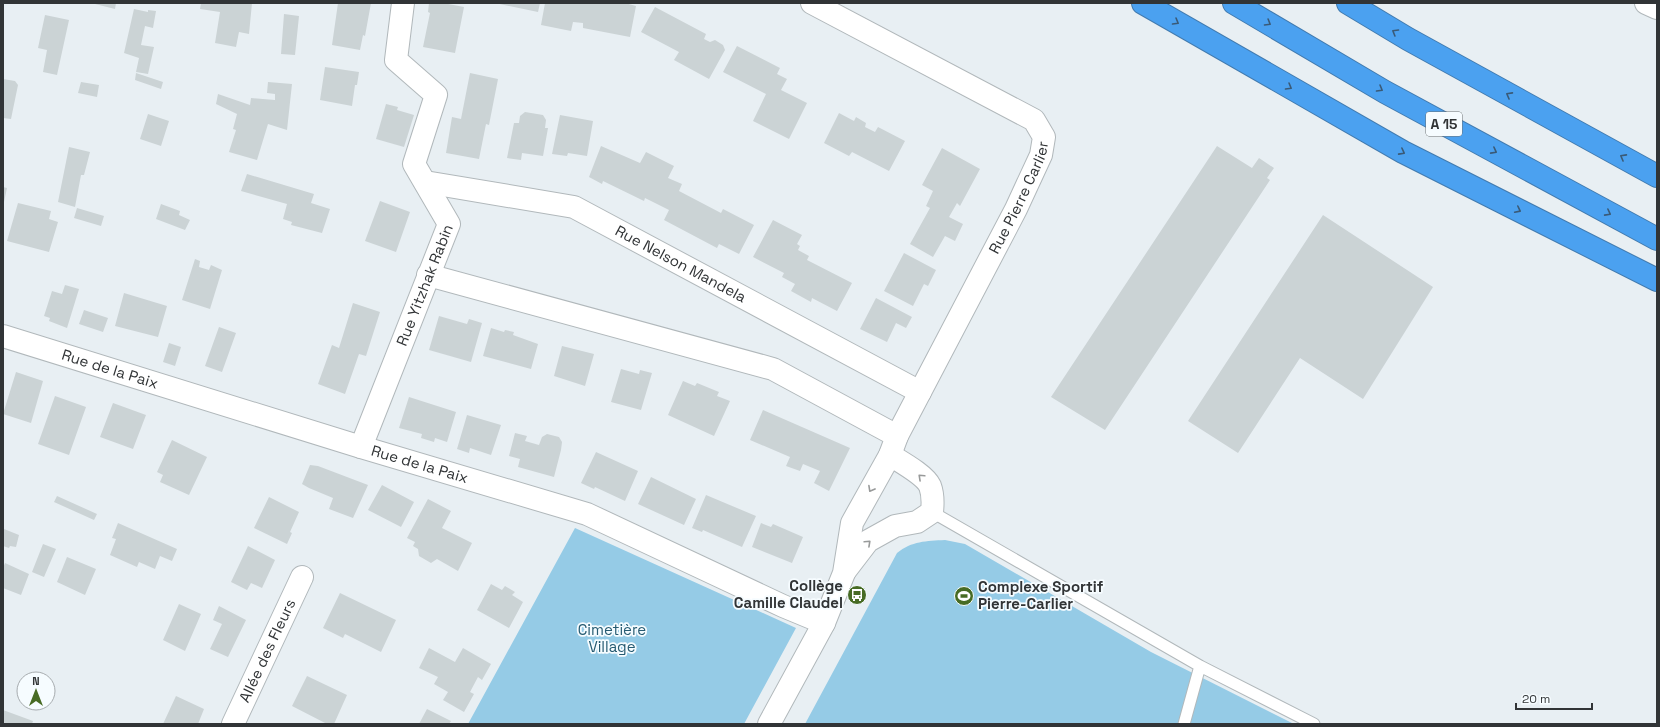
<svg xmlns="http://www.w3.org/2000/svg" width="1660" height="727" font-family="'Space Grotesk',sans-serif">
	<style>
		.green { fill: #95cbe6 }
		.building { fill: #cbd3d5 }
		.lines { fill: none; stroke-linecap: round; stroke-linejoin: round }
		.service-casing { stroke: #b1b8bb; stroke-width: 13 }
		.minor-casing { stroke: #b1b8bb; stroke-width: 24 }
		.motorway-casing { stroke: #427baf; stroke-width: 24 }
		.service { stroke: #fff; stroke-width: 11 }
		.minor { stroke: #fff; stroke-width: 22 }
		.motorway { stroke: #4ba1f0; stroke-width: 22 }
		.oneway { stroke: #3a5a77 }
		.oneway2 { stroke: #989a9a }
		.labels { text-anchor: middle; stroke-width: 3.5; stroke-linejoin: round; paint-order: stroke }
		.shield { fill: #f6fcff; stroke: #6c7072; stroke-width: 1 }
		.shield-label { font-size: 14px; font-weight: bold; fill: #313436 }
		.street-label { font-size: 15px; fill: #313436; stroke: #f6fcff }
		.poi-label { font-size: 15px; font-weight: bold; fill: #313436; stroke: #f6fcff; text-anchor: end }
		.park-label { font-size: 15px; fill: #265b72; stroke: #f6fcff }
	</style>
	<rect width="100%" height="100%" fill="#e8eff3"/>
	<path class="green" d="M575,528L796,628L744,724H468Z
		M945,540L965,544L1151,652L1294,724H805L897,553C912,541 926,541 945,540Z"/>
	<path class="building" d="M91,3H116L115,9Z
		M201,3H252L249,34L239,32L236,47L215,43L220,12L200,9Z
		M338,3H371L365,36L363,35L360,50L332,45Z
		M429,3H443L464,7L455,53L423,47L430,13L428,12Z
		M495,3H540L538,12Z
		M545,3H625L636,6L630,37L583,28V23L573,22L571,31L541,25Z
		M655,7L706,34L704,39L710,42L715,40L723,45L725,50L709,79L674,60L679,52L641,32Z
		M134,9L148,12V10L156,11L153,28L145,26L141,45L154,47L148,74L136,72L139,58L124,53Z
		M284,14L299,16L295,55L281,54Z
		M45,15L69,20L57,75L43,72L47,50L38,48Z
		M737,46L780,68L777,74L787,79L781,90L807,103L789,139L753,121L766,94L723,72Z
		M325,67L359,72L357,85H355L352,106L320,100Z
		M136,73L163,82L161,89L135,80Z
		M470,73L498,79L489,125L486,124L479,159L446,153L452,117L461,119Z
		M3,79L15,81L18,85L11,119L3,118Z
		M81,82L99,85L97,97L78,93Z
		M268,82L292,84L287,130L268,124L257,160L229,152L236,130L233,129L237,114L216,104L218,94L250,105L251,98L275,100V94L267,93Z
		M386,104L398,107L397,110L414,115L404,147L376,139Z
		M525,112L543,115L546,120L545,128H548L543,156L522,153L521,160L507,158L514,123H519L520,116Z
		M839,113L854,121L856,117L866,123L865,127L875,132L878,127L905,141L889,171L852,152L849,156L824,143Z
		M148,114L169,121L161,146L140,139Z
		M560,115L593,121L587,156L568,153L567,156L552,154Z
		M601,146L640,163L646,152L674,166L668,178L682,184L679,191L721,213L723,209L754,225L739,254L719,244L717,248L664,220L669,210L645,198L644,201L603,181L602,184L589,177Z
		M1217,146L1252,168L1259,158L1274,168L1267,178L1270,180L1105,430L1051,397Z
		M69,147L90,152L84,175H81L75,207L58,202Z
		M942,148L980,169L960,206L957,203L949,217L963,224L955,241L945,236L933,257L910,244L930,208L926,206L933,191L922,185Z
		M247,174L314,194L311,203L330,209L322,233L291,225L292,222L283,219L287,204L241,191Z
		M3,187L7,188L4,202H3Z
		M380,201L410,212L396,252L365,241Z
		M18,203L51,211L49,219L58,222L49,252L7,241Z
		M161,204L180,211L179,215L190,220L185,230L156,219Z
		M77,208L104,216L101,226L74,218Z
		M1323,215L1433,287L1363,399L1300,358L1238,453L1188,421Z
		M773,220L802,235L797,244L800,246L798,250L809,256L807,260L852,283L837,311L812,298L811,302L791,291L795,284L782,277L784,273L753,257Z
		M904,253L936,270L928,286L924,284L913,306L884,291Z
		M195,259L200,261L199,267L209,270L211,265L222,270L210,309L182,300Z
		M65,285L79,289L67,328L49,321L50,318L44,316L52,291L62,294Z
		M124,293L167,306L158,337L115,326Z
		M876,298L912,317L906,328L896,323L887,342L860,329Z
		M353,303L380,312L366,356L359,354L345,394L318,384L332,345L339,348Z
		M84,310L108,318L103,332L79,324Z
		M439,316L467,324L469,319L482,323L471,362L429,350Z
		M219,327L236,333L222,372L205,366Z
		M491,328L504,332L505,330L514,332L513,335L538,344L531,369L483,356Z
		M169,343L181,347L175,366L163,362Z
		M562,346L594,354L585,386L554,376Z
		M621,369L639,374L640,370L652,373L641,410L611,402Z
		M16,372L43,381L31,423L3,414Z
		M683,381L695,386L697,383L719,392L717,396L730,401L714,436L668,415Z
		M55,396L86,407L69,455L38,444Z
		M409,397L456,412L447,442L435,438L434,442L421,438L422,434L399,428Z
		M113,403L146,415L133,449L100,437Z
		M763,410L850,448L829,491L814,483L820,471L803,464L800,471L786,466L790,457L750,440Z
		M467,415L501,425L491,455L470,448L469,453L457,449Z
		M515,433L527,436L525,441L539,445L542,437L547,434L559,437L562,442L561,450L554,477L518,467L520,459L509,456Z
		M172,440L207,457L189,495L160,482L163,475L157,472Z
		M596,452L638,471L625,501L595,487L594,489L581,483Z
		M310,465L318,466L368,485L353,518L329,509L333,498L309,488L302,484Z
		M651,477L696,499L684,525L638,504Z
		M382,485L414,502L401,527L368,510Z
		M706,495L756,516L742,547L703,530L702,532L692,528Z
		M57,496L97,514L94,520L54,502Z
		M269,497L299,512L290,532L292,533L287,544L254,528Z
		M428,499L451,511L442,528L472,543L458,571L437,559L431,563L419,556L418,549L413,546L415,542L407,538Z
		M118,523L177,549L172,561L160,556L155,569L139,562L137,567L110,555L116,539L112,538Z
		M761,523L771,527L773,524L803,537L792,563L752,547Z
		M4,529L19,535L16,547L10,546L9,548L3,546Z
		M43,544L56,549L44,577L32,572Z
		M248,546L275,560L262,588L251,583L247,590L231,582Z
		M67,557L96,569L85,595L57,582Z
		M5,563L29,574L21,595L3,588V568Z
		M491,584L502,590L505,586L515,592L512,595L523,602L509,628L477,610Z
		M340,593L396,620L381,652L345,634L343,638L323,628Z
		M179,604L201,614L185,651L163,640Z
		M219,606L246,620L228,657L210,649L222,624L213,620Z
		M429,648L455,662L463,648L491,664L482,680L478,677L470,692L474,694L464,712L443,700L448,692L434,684L438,677L419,668Z
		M307,676L347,695L334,724H327L292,706Z
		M176,696L204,709L198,724H163Z
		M427,709L451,721L449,724H419Z
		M3,710L33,721L32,724H3Z"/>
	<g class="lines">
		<defs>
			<path id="service" d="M932,512L1200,666L1184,724
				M1200,666L1314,724"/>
			<g id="minor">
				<path d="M1646,3L1657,8"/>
				<path id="s1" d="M425,182L574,207L920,392"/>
				<path d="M428,275L773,369L897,436"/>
				<path id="s2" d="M3,336L361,447L587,514L783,606L824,623"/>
				<path id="s3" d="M361,447L449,224L414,164L436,95L396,60L403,3"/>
				<path d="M845,571L868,541L895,526L917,522L932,512C933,503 933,494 930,486C925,475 901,462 890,455"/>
				<path id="s4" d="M233,724L302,577"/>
				<path id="s5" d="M769,724L824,623L844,573L852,523L890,455L897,436L1016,209L1041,155L1044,137L1034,120L812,3"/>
			</g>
			<path id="motorway" d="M1143,3L1403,152L1657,280
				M1234,3L1385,92L1657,239
				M1348,3L1408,39L1657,176"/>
		</defs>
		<use href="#service" class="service-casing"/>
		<use href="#minor" class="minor-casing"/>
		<use href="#motorway" class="motorway-casing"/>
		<use href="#service" class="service"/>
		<use href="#minor" class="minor"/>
		<use href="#motorway" class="motorway"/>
	</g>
	<defs><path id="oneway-chevron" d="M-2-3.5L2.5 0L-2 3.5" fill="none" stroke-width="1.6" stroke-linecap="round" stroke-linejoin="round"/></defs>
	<g class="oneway">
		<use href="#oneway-chevron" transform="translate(1176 22) rotate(30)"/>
		<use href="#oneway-chevron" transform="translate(1268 23) rotate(31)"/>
		<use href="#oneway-chevron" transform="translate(1395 32) rotate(-149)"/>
		<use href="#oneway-chevron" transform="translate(1289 87) rotate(30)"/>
		<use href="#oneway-chevron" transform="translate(1380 89) rotate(30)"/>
		<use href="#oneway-chevron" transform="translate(1509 95) rotate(-151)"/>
		<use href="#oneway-chevron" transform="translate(1494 151) rotate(28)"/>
		<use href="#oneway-chevron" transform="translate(1402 152) rotate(28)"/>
		<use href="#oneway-chevron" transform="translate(1623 157) rotate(-151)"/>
		<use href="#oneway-chevron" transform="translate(1518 210) rotate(27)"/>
		<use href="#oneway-chevron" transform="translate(1608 213) rotate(28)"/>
	</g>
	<g class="oneway2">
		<use href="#oneway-chevron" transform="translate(921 477) rotate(-137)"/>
		<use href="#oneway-chevron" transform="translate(871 489) rotate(119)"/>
		<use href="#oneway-chevron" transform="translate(868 543) rotate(-43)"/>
	</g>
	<defs>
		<symbol id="bus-disc" viewBox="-11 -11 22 22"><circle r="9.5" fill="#476b24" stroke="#f6fcff"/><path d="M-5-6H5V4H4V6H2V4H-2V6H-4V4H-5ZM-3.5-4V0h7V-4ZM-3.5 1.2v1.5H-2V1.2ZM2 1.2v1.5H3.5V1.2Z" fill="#fff"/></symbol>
		<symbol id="stadium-disc" viewBox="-11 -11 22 22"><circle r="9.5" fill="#476b24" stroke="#f6fcff"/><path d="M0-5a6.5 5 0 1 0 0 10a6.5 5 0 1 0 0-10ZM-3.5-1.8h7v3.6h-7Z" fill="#fff"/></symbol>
	</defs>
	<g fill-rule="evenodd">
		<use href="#bus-disc" x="846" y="584" width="22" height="22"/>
		<use href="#stadium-disc" x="953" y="585" width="22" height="22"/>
	</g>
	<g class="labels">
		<rect class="shield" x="1426" y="112" width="36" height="24" rx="3"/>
		<g class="shield-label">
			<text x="1444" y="129">A 15</text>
		</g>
		<g class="street-label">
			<text dy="5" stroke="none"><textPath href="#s5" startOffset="586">Rue Pierre Carlier</textPath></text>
			<text dy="5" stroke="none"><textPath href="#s1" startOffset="272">Rue Nelson Mandela</textPath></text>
			<text dy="5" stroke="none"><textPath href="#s3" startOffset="174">Rue Yitzhak Rabin</textPath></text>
			<text dy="5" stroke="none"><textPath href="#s2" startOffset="112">Rue de la Paix</textPath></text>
			<text dy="5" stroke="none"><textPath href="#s2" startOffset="436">Rue de la Paix</textPath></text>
			<text dy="5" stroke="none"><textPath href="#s4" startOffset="81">Allée des Fleurs</textPath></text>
		</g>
		<g class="poi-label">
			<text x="843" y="591">Collège<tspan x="843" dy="17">Camille Claudel</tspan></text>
			<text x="978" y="592" text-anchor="start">Complexe Sportif<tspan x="978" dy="17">Pierre-Carlier</tspan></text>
		</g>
		<g class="park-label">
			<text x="612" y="635">Cimetière<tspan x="612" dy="17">Village</tspan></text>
		</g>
	</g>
	<rect width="1660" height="727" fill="none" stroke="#313436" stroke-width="8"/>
	<g transform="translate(36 691)"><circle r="19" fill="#f6fcff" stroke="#a7acaf"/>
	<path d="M0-3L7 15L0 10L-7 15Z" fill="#476b24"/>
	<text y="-6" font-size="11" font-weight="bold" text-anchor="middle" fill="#313436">N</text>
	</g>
	<path d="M1516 703v6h76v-6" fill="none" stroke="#313436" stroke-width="2"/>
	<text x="1522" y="703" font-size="12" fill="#313436" stroke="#f6fcff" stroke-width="3" paint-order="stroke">20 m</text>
</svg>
